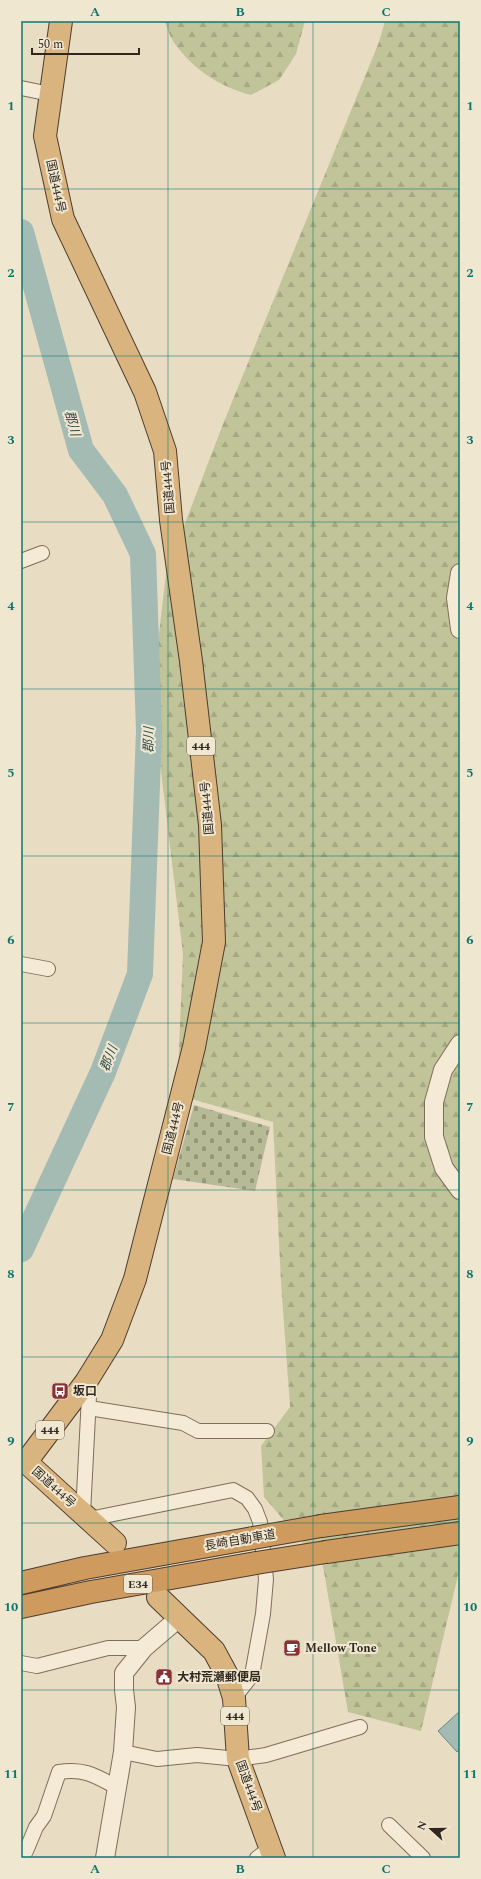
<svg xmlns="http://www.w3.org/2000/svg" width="481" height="1879" font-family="Spectral,'Noto Sans JP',serif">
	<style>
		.forest { fill: url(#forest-firs) }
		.cemetery { fill: url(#cemetery-stones) }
		.water { fill: #a4bbb4; stroke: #6d8881 }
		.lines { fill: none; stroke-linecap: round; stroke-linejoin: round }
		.river { stroke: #a4bbb4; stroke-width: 26 }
		.minor-casing { stroke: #806e5c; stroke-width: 16 }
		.tertiary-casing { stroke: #806e5c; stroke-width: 20 }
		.trunk-casing { stroke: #4e3d30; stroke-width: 24 }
		.motorway-casing { stroke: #4e3d30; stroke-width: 24 }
		.minor { stroke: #f4ead5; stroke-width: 14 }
		.tertiary { stroke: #f4ead5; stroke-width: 18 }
		.trunk { stroke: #dab47e; stroke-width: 22 }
		.motorway { stroke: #ce9a5d; stroke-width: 22 }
		.motorway-bridge-casing { stroke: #4e3d30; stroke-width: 24; stroke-linecap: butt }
		.motorway-bridge { stroke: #ce9a5d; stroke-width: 22 }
		.grid { fill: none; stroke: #0f766e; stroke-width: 1; stroke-opacity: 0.55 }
		.labels { text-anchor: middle; stroke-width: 4; stroke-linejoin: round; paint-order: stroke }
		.shield { fill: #f0e7d1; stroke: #6a6154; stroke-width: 1 }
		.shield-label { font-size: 11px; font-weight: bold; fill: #31271e }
		.street-label { font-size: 12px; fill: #31271e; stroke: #f0e7d1 }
		.poi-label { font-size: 12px; font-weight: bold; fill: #31271e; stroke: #f0e7d1; text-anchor: start }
		.water-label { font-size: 13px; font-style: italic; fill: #2f4f4d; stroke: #f0e7d1 }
		.neatline { fill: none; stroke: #0f766e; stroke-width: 1.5 }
		.grid-label { font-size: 13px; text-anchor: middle; font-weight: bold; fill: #0f766e }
	</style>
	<defs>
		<pattern id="forest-firs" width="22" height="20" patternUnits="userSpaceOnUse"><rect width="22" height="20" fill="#c0c498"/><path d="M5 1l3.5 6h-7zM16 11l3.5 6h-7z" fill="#a5a883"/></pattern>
		<pattern id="cemetery-stones" width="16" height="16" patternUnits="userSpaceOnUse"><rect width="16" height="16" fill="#b6ba96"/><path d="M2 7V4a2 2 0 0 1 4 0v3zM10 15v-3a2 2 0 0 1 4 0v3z" fill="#95977a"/></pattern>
	</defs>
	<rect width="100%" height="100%" fill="#e8dcc3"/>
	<path class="forest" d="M164,21H305L296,54L279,80L251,95C220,87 194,70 175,44C170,38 168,28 164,21Z
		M385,21H460V1567L421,1731L348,1712L323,1566L264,1497L261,1446L290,1407L281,1282L273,1122L177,1095L183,954L158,746L157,651L166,573L223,424L379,42Z"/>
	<path class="cemetery" d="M194,1105L270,1127L255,1191L173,1179Z"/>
	<path class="water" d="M460,1711V1749L457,1752L438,1731Z"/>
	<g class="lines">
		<path class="river" d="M21,232L81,450L115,495L143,554L149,731L140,974L103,1072L21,1249"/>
		<defs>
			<path id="minor" d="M21,88L50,94
				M21,561L42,553
				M21,964L48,969
				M89,1408L183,1423L198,1431H267
				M83,1514L90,1376
				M89,1519L233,1490L247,1498L255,1509L260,1522L266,1579L263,1614L252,1675L234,1698
				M21,1663L37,1666L108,1648H144
				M123,1752L157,1759L197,1755L238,1759L266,1755L360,1727
				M389,1825L423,1858
				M21,1850L26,1851L36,1827L44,1816L59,1772C85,1768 96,1776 118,1788
				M257,1858L271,1848"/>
			<path id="tertiary" d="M460,573L456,598L460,629
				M460,1044L443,1070L434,1102V1137L444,1168L460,1190
				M105,1858L123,1752L126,1707L124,1690V1673L144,1648L179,1618"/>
			<path id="trunk" d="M61,21L45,136L63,219L145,392L165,451L171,520L191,661L210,825L214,942L194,1047L135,1279L112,1340L86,1382L26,1462L115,1543
				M158,1597L214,1651L227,1675L234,1698L238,1759L274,1858"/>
			<path id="motorway" d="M321,1526L460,1507
				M326,1552L460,1533
				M21,1583L85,1568L253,1538
				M21,1607L91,1592L256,1563"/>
		</defs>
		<use href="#minor" class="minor-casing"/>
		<use href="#tertiary" class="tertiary-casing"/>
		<use href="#trunk" class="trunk-casing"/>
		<use href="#motorway" class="motorway-casing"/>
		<use href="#minor" class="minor"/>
		<use href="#tertiary" class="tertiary"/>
		<use href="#trunk" class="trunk"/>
		<use href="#motorway" class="motorway"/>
		<defs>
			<path id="motorway-bridge" d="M253,1538L321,1526
				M256,1563L326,1552"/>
		</defs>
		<use href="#motorway-bridge" class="motorway-bridge-casing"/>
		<use href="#motorway-bridge" class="motorway-bridge"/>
	</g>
	<path class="grid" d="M168,21V1858M313,21V1858M21,189H460M21,356H460M21,522H460M21,689H460M21,856H460M21,1023H460M21,1190H460M21,1357H460M21,1523H460M21,1690H460"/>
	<defs>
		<symbol id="bus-square" viewBox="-11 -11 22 22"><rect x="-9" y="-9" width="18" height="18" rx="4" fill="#873335" stroke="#f0e7d1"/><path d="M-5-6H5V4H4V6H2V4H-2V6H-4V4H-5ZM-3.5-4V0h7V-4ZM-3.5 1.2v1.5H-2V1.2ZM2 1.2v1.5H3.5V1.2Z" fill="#fff"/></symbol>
		<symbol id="cafe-square" viewBox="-11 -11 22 22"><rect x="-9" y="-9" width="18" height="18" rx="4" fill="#873335" stroke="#f0e7d1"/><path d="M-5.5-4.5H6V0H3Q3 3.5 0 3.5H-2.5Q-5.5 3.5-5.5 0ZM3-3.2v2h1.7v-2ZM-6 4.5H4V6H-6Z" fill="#fff"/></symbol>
		<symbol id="civic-square" viewBox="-11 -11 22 22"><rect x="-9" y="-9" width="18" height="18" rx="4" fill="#873335" stroke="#f0e7d1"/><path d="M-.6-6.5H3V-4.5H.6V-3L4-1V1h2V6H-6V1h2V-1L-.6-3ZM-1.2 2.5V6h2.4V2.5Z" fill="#fff"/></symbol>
	</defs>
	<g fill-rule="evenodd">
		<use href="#bus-square" x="50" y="1381" width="20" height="20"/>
		<use href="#cafe-square" x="282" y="1638" width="20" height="20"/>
		<use href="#civic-square" x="154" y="1667" width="20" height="20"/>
	</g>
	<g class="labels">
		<g class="shield">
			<rect x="187" y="737" width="28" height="18" rx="3"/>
			<rect x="36" y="1421" width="28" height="18" rx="3"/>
			<rect x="124" y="1575" width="28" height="18" rx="3"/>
			<rect x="221" y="1707" width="28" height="18" rx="3"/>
		</g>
		<g class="shield-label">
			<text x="201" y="750">444</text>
			<text x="50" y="1434">444</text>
			<text x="138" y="1588">E34</text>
			<text x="235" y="1720">444</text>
		</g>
		<g class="street-label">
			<text transform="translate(56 186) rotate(78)" y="4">国道444号</text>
			<text transform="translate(168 487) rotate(-95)" y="4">国道444号</text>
			<text transform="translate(207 808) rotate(-95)" y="4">国道444号</text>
			<text transform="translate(173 1128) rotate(-76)" y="4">国道444号</text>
			<text transform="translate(54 1487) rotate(42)" y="4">国道444号</text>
			<text transform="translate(240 1540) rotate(-10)" y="4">長崎自動車道</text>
			<text transform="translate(249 1786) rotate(70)" y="4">国道444号</text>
		</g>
		<g class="poi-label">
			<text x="73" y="1395">坂口</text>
			<text x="305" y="1652">Mellow Tone</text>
			<text x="177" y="1681">大村荒瀬郵便局</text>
		</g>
		<g class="water-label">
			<text transform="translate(73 423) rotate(75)" y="5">郡川</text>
			<text transform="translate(148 740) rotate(-89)" y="5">郡川</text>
			<text transform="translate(108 1058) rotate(-69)" y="5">郡川</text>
		</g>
	</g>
	<rect width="481" height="1879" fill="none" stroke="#f0e7d1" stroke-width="44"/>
	<g transform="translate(431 1829) rotate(291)" stroke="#f0e7d1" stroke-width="3" paint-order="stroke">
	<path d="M0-3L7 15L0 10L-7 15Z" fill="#31271e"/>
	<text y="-6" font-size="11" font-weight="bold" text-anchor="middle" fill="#31271e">N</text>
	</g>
	<path d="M32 48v6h107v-6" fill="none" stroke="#31271e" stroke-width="2"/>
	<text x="38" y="48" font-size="12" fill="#31271e" stroke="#f0e7d1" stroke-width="3" paint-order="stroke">50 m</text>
	<rect x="22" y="22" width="437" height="1835" class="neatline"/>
	<g class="grid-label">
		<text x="95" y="16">A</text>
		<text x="240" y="16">B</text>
		<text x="386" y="16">C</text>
		<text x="11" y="110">1</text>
		<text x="470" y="110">1</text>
		<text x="11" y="277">2</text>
		<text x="470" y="277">2</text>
		<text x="11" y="444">3</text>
		<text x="470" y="444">3</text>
		<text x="11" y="610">4</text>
		<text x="470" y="610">4</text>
		<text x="11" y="777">5</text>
		<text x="470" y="777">5</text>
		<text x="11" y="944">6</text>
		<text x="470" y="944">6</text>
		<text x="11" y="1111">7</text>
		<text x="470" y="1111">7</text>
		<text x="11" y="1278">8</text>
		<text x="470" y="1278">8</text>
		<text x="11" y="1445">9</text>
		<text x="470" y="1445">9</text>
		<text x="11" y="1611">10</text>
		<text x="470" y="1611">10</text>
		<text x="11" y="1778">11</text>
		<text x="470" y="1778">11</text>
		<text x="95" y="1873">A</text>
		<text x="240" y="1873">B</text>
		<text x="386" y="1873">C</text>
	</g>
</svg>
